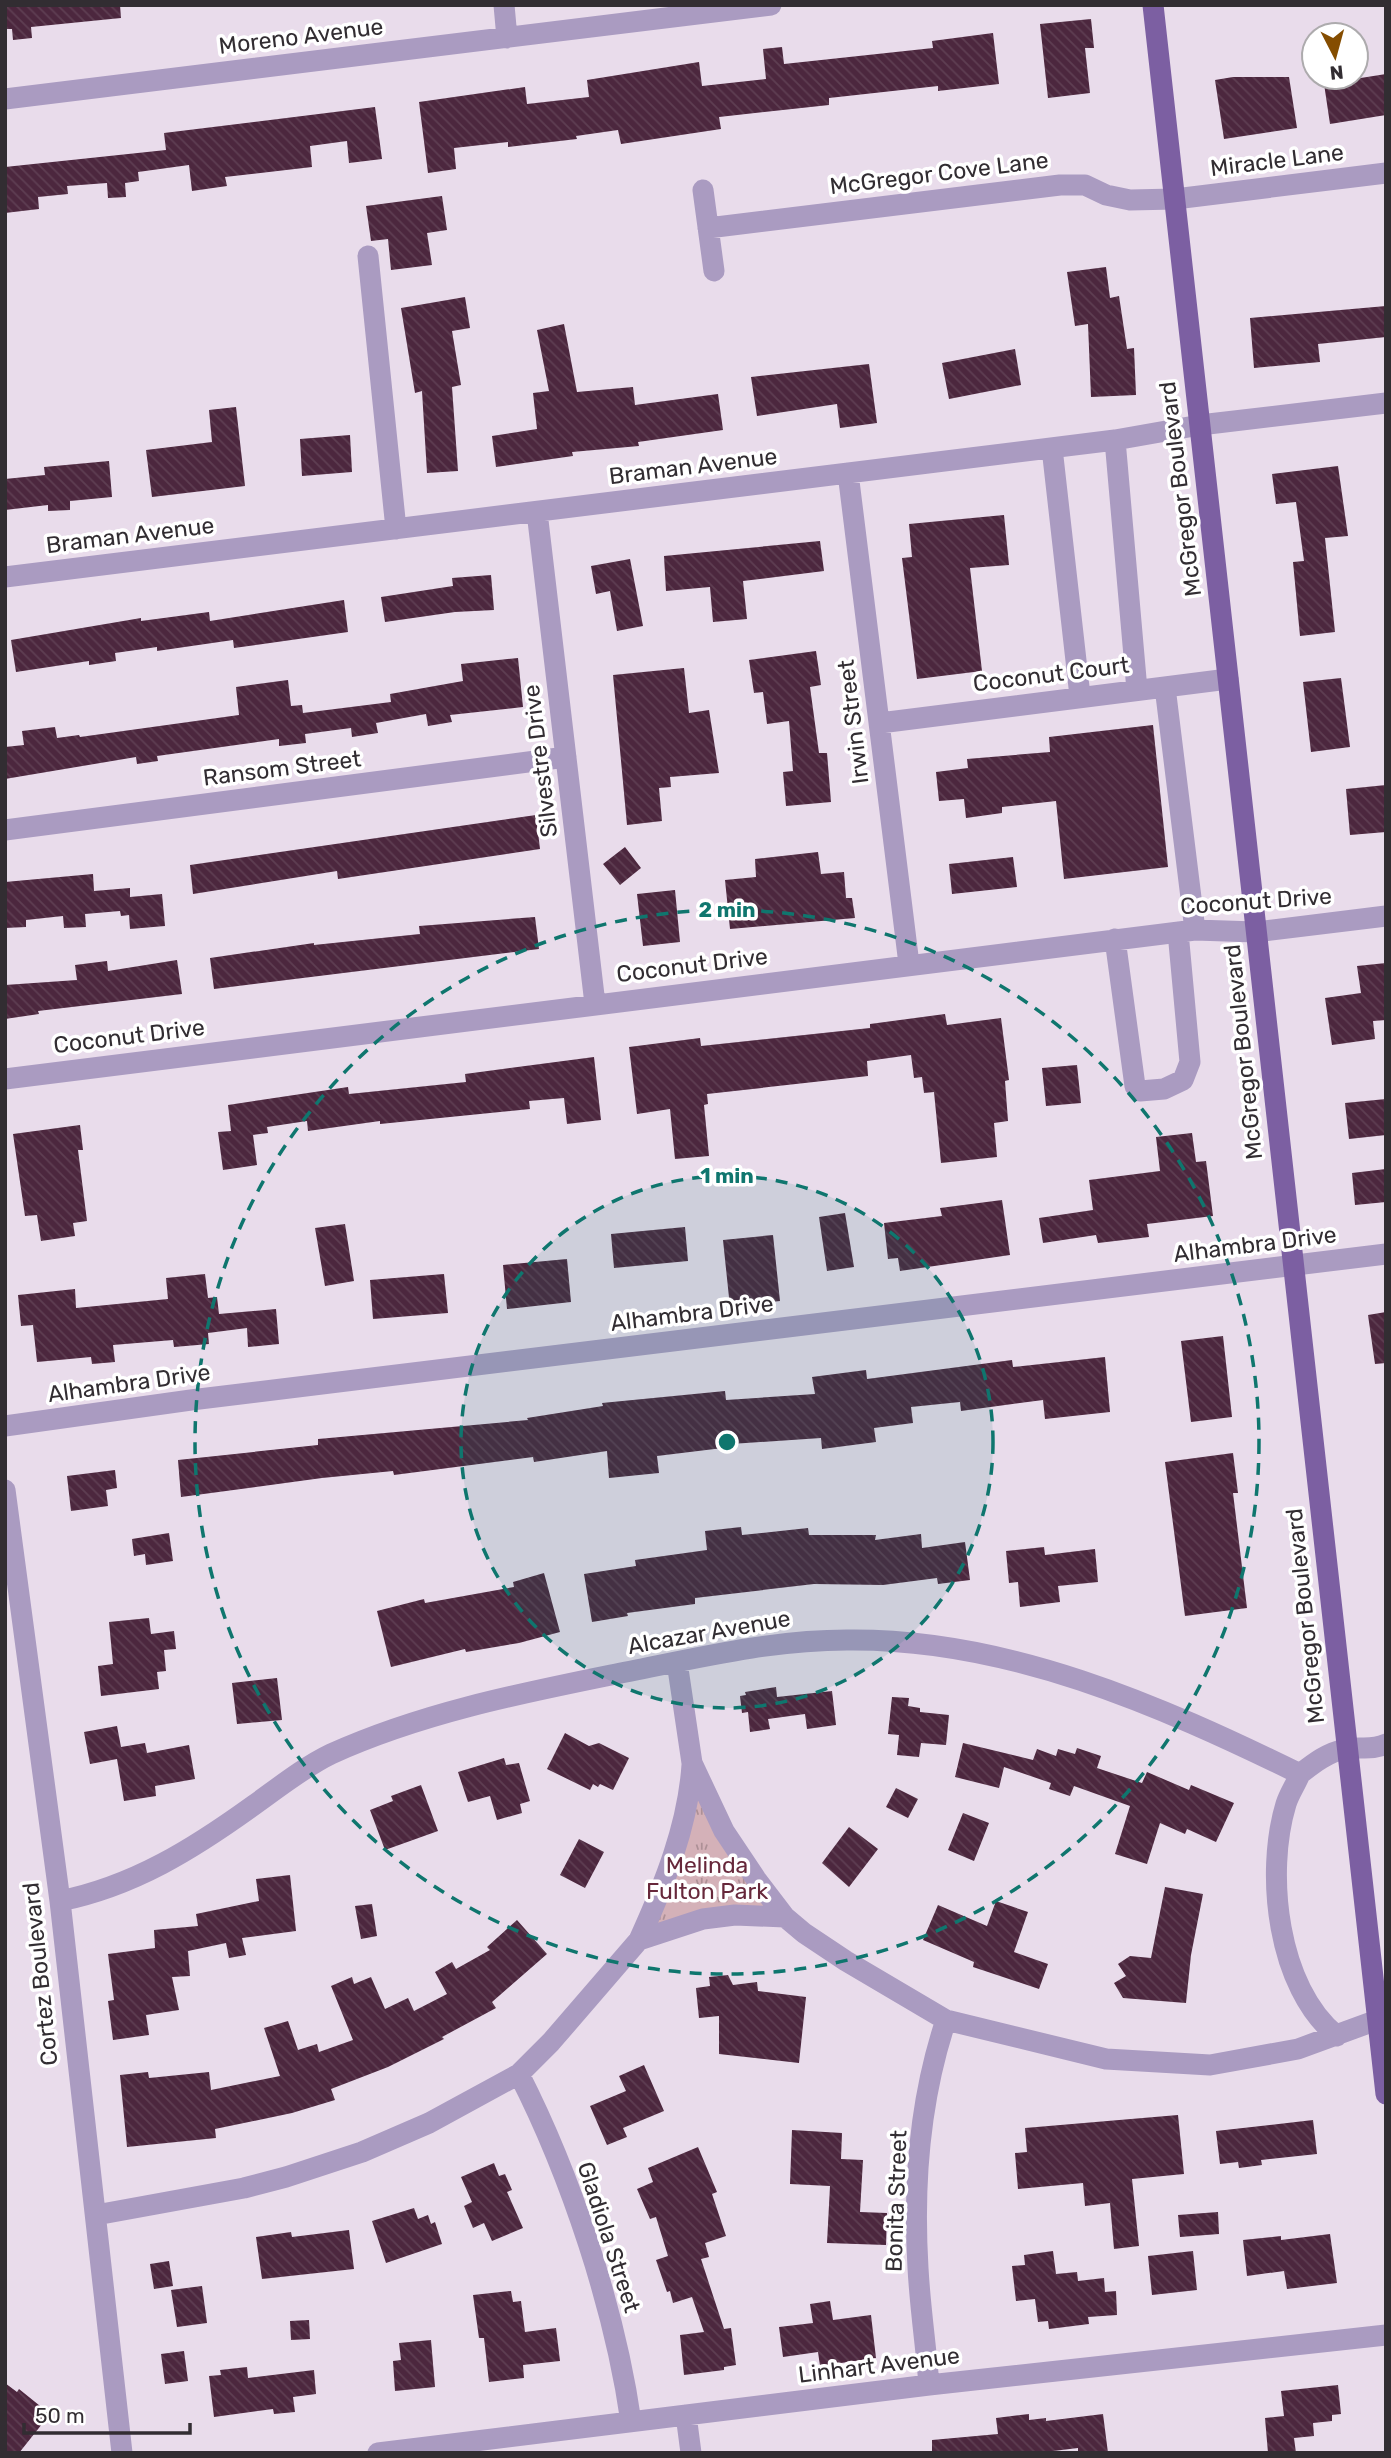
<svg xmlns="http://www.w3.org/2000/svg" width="1391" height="2458" font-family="Rubik,sans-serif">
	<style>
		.grass { fill: url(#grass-tufts) }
		.building { fill: url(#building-back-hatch) }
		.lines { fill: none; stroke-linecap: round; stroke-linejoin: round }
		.minor { stroke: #aa9bc1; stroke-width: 21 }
		.major { stroke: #7c5fa2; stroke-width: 21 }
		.ring { fill: none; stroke: #0f766e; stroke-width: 3.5; stroke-dasharray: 12 9 }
		.labels { text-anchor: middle; stroke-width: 7; stroke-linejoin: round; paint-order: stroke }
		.street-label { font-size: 23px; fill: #322d32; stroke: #fff }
		.park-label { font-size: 23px; fill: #67283b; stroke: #fff }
		.centre { fill: #0f766e; stroke: #fff; stroke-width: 3.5 }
		.ring-label { font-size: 21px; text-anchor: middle; font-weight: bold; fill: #0f766e; stroke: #fff; stroke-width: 7; stroke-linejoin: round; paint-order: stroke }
	</style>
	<defs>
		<pattern id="grass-tufts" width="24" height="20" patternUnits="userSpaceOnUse" patternTransform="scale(1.75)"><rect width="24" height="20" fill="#d4b1b8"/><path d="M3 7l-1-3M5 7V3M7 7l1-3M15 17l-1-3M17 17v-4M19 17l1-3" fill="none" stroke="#ad9096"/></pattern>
		<pattern id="building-back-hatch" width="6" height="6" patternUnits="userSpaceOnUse" patternTransform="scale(1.75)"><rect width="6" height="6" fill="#4c273e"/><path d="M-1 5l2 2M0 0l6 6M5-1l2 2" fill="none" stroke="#5e3e52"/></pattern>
	</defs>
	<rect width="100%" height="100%" fill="#e9dceb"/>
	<path class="grass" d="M691,1786L785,1917L735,1915L639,1940Z"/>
	<path class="building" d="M5,5H120L121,18L31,27L32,38L13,40L12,29H5Z
		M1091,19L1094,48H1085L1090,93L1048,98L1040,24Z
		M993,33L999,84L938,91V86L829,98V105L719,117L721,129L621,144L618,130L576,136L577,139L508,147V142L454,148L456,169L428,173L419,102L525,87L527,104L589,97L587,80L699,62L702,86L766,79L763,49L782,47L784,64L933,48L932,41Z
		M1386,74V115L1330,124L1323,77H1348V80Z
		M1233,77H1289L1297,128L1224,139L1215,80Z
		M375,107L382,159L349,163L347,141L310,146L312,167L225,177L227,186L192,191L189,165L138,172L139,181L125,183L126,197L108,198L107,183L67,186L68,194L38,197L39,209L5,213V167L166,150L164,133Z
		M442,196L447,230L427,233L432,265L391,270L388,239L371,241L366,206Z
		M1106,267L1110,298L1119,296L1127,349L1134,348L1136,395L1091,397L1088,324L1075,326L1067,272Z
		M465,297L470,328L452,331L461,385L452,387L458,471L427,473L422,391L415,393L401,308Z
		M1386,306V337L1318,344L1320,362L1254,368L1250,318Z
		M564,324L577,392L633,387L635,405L718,394L723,430L638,442L639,446L572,452L573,456L496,467L492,436L537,429L533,393L549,391L537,330Z
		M1015,349L1021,385L949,399L942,363Z
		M869,364L877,423L840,428L837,404L757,416L751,377Z
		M236,407L245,486L152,497L146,450L212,442L209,410Z
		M350,435L352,472L302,476L300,439Z
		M109,461L112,497L70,501V510L48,511V505L5,510V479L45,475L44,467Z
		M1338,466L1348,536L1325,538L1335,632L1300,636L1293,562L1304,561L1296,502L1276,504L1272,474Z
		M1004,515L1009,565L970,568L982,671L917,679L902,558L912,557L909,524Z
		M820,541L824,571L743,581L747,619L713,622L710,587L666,591L664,556Z
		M630,559L643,626L617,631L610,591L596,594L591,566Z
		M491,575L494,610L455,612L385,622L381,597L453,586L452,578Z
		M344,600L348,632L234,648L233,640L157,651V647L115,653L116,661L89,665V661L16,672L11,640L141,618V621L209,612L210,621Z
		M816,651L821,685L810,687L819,753H827L831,802L786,806L783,772L793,771L789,721L767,724L763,692L754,693L749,660Z
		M518,658L523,707L450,715L452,722L428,726L426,714L376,723L378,733L352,737L351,728L305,734L306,743L279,746V739L157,756L158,761L137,764L136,757L5,779V747L24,745L22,731L55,727L57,738L79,735L80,737L239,715L236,687L288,680L291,706L302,705L303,713L391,702L390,694L463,681L461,664Z
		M684,668L689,713L709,710L719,773L670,777L671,787L659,788L662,821L627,825L613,675Z
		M1341,678L1350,747L1311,752L1303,682Z
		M1153,725L1168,867L1064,879L1056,801L1002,807V813L966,818L964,799L939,801L936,772L968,768L967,759L1050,752L1049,737Z
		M1386,785V832L1350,835L1346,789Z
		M536,815L540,849L338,879L337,871L193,894L190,865Z
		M625,847L641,868L620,885L603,864Z
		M818,852L821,874L844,872L846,898H852L855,918L730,929L725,880L756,877L755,859Z
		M1013,857L1017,887L952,894L949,864Z
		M93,874L94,891L130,888V897L162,894L165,926L130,929L129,915L121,916L120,911L85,914L86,927L64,928L63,916L26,920V927L5,928V882Z
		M675,890L680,942L643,946L637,894Z
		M535,917L539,949L214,989L210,958L314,943V945L420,934L419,926Z
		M177,960L182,994L38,1011L39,1014L5,1019V985L77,980L75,965L107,961L108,971Z
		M1386,963V1020L1373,1021L1375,1039L1332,1045L1325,998L1361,993L1357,966Z
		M945,1014L947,1025L1001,1018L1009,1080L1005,1081L1008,1121L994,1123L997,1157L941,1163L934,1092L924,1093L922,1077L914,1078L911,1055L867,1061L868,1076L707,1094L708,1104L704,1105L709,1156L675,1159L670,1109L637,1114L629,1047L700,1038L701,1046L870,1028V1024Z
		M594,1057L601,1120L567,1124L564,1098L529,1101L530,1109L380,1124V1121L308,1131L307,1121L267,1127L268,1133L253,1135L257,1165L223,1170L218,1132L231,1131L228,1105L348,1087L349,1094L466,1082L465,1074Z
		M1077,1065L1081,1103L1046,1106L1042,1068Z
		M1386,1099V1135L1349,1139L1345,1103Z
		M80,1125L83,1150H78L87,1221L73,1223L75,1236L41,1241L37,1215L25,1216L13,1134Z
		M1192,1133L1196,1162L1206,1161L1213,1216L1147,1224L1149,1237L1098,1243L1096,1235L1043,1243L1039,1218L1093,1210L1089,1180L1160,1171L1156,1137Z
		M1386,1169V1202L1355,1205L1352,1173Z
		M1002,1200L1010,1255L900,1271L898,1258L888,1259L884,1223L942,1216L940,1208Z
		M845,1213L854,1267L827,1271L819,1217Z
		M345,1224L354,1281L325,1286L315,1228Z
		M685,1227L688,1261L614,1268L611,1234Z
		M773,1235L780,1301L730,1307L723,1240Z
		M567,1259L571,1302L507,1309L503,1265Z
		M205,1274L208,1298L217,1297L219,1314L276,1309L279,1344L248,1347L247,1328L208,1333L209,1344L174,1347L173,1340L113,1345L115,1362L92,1364L91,1357L37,1362L33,1325L21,1326L18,1295L75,1289L76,1308L168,1299L166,1278Z
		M444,1274L448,1313L373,1319L370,1280Z
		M1386,1312V1363L1375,1364L1368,1315Z
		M1223,1336L1232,1417L1191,1422L1181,1341Z
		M1105,1357L1110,1412L1045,1419L1043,1400L961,1411L960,1402L911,1407L913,1423L874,1428L876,1442L822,1449L821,1438L731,1444V1447L657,1456L659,1473L609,1478L607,1451L534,1462L533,1457L394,1475L393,1471L322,1478L181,1497L178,1460L318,1445V1439L528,1420L527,1418L603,1406L602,1403L725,1391L726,1400L815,1394L812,1377L866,1370L867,1379L1012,1360L1013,1367Z
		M1233,1453L1238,1493H1233L1247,1608L1185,1616L1165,1462Z
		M115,1470L117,1488L106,1490L108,1506L71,1511L67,1476Z
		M741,1527L742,1535L808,1528L809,1535H876L875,1540L921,1534L922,1548L965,1542L970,1580L938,1584L937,1578L883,1585L814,1584L695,1598V1604L627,1613L628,1616L592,1622L584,1574L636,1566L635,1560L707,1550L705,1531Z
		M169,1533L173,1561L146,1565L145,1554L134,1556L132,1539Z
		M1044,1547L1045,1555L1095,1549L1098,1582L1058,1586L1060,1602L1020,1607L1018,1582L1009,1583L1006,1551Z
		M544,1573L560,1632L519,1643L466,1652L465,1649L391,1667L377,1611L424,1599L425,1603L514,1587L513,1582Z
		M149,1618L151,1634L174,1631L176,1649L164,1650L166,1671L157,1672L159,1689L101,1696L98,1666L113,1664L109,1622Z
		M277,1678L282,1720L237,1724L232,1683Z
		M776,1687L777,1697L832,1691L836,1725L807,1729L805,1714L768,1719L770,1729L750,1732L748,1712L742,1713L740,1696L746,1695L745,1692Z
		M892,1697L909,1698L908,1706L920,1708V1712L949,1715L946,1745L921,1743L919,1757L897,1755L899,1735L888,1734Z
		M117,1726L121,1747L145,1743L147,1753L189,1745L195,1779L155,1786L156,1796L124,1801L117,1759L90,1764L84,1732Z
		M565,1733L589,1746L599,1743L629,1758L613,1790L600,1784L598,1787L593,1784L590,1790L547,1769Z
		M963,1743L1033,1760L1037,1749L1056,1756L1058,1749L1075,1754L1077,1748L1101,1756L1097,1768L1142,1783L1147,1772L1189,1790L1191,1785L1234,1803L1216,1842L1187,1829L1185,1834L1160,1823L1147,1864L1115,1854L1130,1806L1074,1786L1070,1796L1049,1789L1051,1783L1004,1767L999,1788L955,1777Z
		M504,1758L506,1765L519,1763L530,1801L520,1804L522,1813L497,1820L490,1796L468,1802L458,1772Z
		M421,1785L438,1831L385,1850L370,1810L393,1801L391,1796Z
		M896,1788L918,1799L908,1818L886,1807Z
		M963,1813L989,1823L974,1861L948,1850Z
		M849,1827L878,1849L849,1887L822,1863Z
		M579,1839L604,1852L585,1888L560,1875Z
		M290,1875L296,1931L242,1938L246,1955L229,1958L226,1943L188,1951L190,1976L172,1977L179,2010L146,2015L149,2035L113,2040L108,2001L114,2000L108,1954L155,1948L154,1930L198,1926L196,1914L259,1901L256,1879Z
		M1165,1887L1203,1894L1191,1955L1186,2003L1123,1998L1114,1983L1126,1976L1118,1964L1130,1956L1151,1958Z
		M996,1901L1028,1912L1014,1952L1048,1964L1039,1989L973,1967L974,1962L923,1940L938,1905L987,1926Z
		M372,1904L377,1936L361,1939L355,1906Z
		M517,1920L547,1954L492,2002L496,2008L442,2037L444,2039L388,2067L331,2089L335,2100L292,2113L215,2129L216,2138L127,2147L120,2075L148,2072L149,2078L209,2072L211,2090L280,2076L264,2028L288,2021L298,2050L317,2044L319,2052L353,2040L331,1986L352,1977L354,1984L371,1977L385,2009L408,1998L414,2011L447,1994L435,1972L452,1962L456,1969L490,1950L487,1947Z
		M728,1975L733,1985L757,1982L758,1991L806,1997L799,2063L719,2054V2016L699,2018L696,1988L710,1986L709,1977Z
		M644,2065L664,2111L623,2128L627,2137L607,2145L590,2106L626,2091L619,2076Z
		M1178,2115L1184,2174L1132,2179L1139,2246L1114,2249L1110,2203L1085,2206L1083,2183L1018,2189L1015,2153L1027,2152L1025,2128Z
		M1313,2120L1317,2154L1261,2160L1262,2165L1239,2168L1238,2162L1220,2164L1216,2131Z
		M792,2130L842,2133L841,2159L863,2160L860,2212L887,2213L886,2245L827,2243L830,2186L790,2184Z
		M698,2147L717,2192L712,2194L726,2236L705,2243L709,2257L701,2259L724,2329L731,2328L736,2365L724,2367V2370L684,2375L680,2335L704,2332L692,2297L673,2303L670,2291L667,2292L656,2260L668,2256L656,2217L650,2219L637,2189L653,2182L648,2168Z
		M494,2163L499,2176L505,2174L512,2190L507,2192L523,2228L492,2241L484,2223L473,2228L464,2206L472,2202L461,2177Z
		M414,2208L418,2219L428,2215L431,2224L435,2222L442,2244L386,2263L372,2221Z
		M1218,2212L1219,2234L1180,2237L1178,2215Z
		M349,2230L354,2269L262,2279L256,2237L291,2232L292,2237Z
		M1330,2234L1337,2283L1287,2289L1284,2271L1247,2276L1243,2240L1281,2236V2240Z
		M1053,2251L1056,2274L1077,2272L1078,2281L1104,2278L1105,2292L1116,2291L1117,2315L1088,2317L1089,2324L1049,2329L1048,2321L1038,2322L1035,2299L1016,2301L1012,2266L1025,2265L1024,2255Z
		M1193,2251L1197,2290L1152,2295L1148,2256Z
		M169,2261L173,2286L154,2289L150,2264Z
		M202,2286L207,2323L177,2327L171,2290Z
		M511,2291L513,2302L521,2301L525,2332L556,2328L560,2361L523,2365L524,2378L489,2382L484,2338H479L473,2295Z
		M830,2301L833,2320L871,2315L876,2358L820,2366L818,2352L783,2357L779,2327L813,2323L810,2304Z
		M309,2320L310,2339L291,2340L290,2321Z
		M431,2340L435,2387L395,2391L393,2361L401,2360L399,2343Z
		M184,2351L188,2381L165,2384L161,2354Z
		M247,2367L248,2378L314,2370L316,2394L293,2397L295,2412L274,2414L273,2409L214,2417L209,2376L221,2375L220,2370Z
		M5,2383L17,2392L19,2389L50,2414L19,2453H5Z
		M1338,2385L1341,2414L1332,2415V2421L1313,2423L1314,2436L1294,2438L1296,2453H1268L1265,2418L1284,2416L1281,2391Z
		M1029,2414V2420L1046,2418V2421L1103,2414L1108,2453H1078V2448L1037,2453H932V2440L998,2434L996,2418Z"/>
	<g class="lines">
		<path class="minor" d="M504,5L507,38
			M5,99L771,5
			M703,190L714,271
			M708,228L1060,185H1085L1106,195L1130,200L1175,199L1386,173
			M368,256L396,529
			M1115,440L1137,690
			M1052,448L1080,696
			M848,473L909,964
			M537,512L595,1004
			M5,577L1115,440L1200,425L1386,403
			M1165,687L1195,930
			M880,723L1228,679
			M5,830L566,757
			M1115,939L1135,1086L1140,1091L1164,1089L1183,1080L1190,1062L1178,932
			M5,1079L1195,930L1256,932L1386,916
			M5,1426L191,1400L1386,1254
			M5,1490L60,1901L122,2453
			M677,1662L692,1763L724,1831L756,1879L785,1917L804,1933L846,1961L946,2020L1106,2059L1210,2065L1298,2049L1377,2020L1386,2012
			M1300,1774C1296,1784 1289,1794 1286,1804C1265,1873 1277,1988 1337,2036
			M60,1901C134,1886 193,1849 254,1805C278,1788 304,1767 331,1754C419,1714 517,1694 611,1675C689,1660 767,1640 847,1640C1007,1638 1159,1705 1300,1774C1314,1763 1328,1752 1346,1749C1361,1746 1371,1751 1386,1744
			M639,1940C664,1885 688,1826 692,1765
			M519,2074C571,2176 615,2309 631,2422
			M96,2215L244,2188L286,2177L362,2152L429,2123L519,2074L551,2042L639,1940L703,1919L735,1915L785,1917
			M929,2385C926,2346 920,2307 918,2268C913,2185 920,2098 946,2020
			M686,2415L691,2453
			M378,2453L929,2385L1386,2335"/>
		<path class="major" d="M1153,5L1386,2094"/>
	</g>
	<circle cx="727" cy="1442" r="266" fill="#0f766e" fill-opacity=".12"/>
	<g class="ring">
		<circle cx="727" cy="1442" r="266"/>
		<circle cx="727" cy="1442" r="532"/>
	</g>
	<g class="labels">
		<g class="street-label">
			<text transform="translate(301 36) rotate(-7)" y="8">Moreno Avenue</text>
			<text transform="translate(1277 160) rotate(-7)" y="8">Miracle Lane</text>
			<text transform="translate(939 173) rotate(-7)" y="8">McGregor Cove Lane</text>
			<text transform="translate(693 466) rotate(-7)" y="8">Braman Avenue</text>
			<text transform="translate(1180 489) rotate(-97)" y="8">McGregor Boulevard</text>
			<text transform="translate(130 535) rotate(-7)" y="8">Braman Avenue</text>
			<text transform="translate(1051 674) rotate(-7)" y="8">Coconut Court</text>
			<text transform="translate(853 722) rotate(-97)" y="8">Irwin Street</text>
			<text transform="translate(540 761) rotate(-97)" y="8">Silvestre Drive</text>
			<text transform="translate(282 768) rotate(-7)" y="8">Ransom Street</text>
			<text transform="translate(1256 901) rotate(-4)" y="8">Coconut Drive</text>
			<text transform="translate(692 965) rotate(-7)" y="8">Coconut Drive</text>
			<text transform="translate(129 1036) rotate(-7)" y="8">Coconut Drive</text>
			<text transform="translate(1243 1052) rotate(-96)" y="8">McGregor Boulevard</text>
			<text transform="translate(1255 1244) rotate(-7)" y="8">Alhambra Drive</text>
			<text transform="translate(692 1313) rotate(-7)" y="8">Alhambra Drive</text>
			<text transform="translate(129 1383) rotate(-8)" y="8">Alhambra Drive</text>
			<text transform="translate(1305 1616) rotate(-96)" y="8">McGregor Boulevard</text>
			<text transform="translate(709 1632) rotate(-10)" y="8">Alcazar Avenue</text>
			<text transform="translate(40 1974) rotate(-96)" y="8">Cortez Boulevard</text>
			<text transform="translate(896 2201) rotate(-88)" y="8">Bonita Street</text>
			<text transform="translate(609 2237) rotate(72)" y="8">Gladiola Street</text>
			<text transform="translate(879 2365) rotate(-7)" y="8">Linhart Avenue</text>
		</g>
		<g class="park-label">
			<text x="707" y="1873">Melinda<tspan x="707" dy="26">Fulton Park</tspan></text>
		</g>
	</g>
	<circle cx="727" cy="1442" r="10" class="centre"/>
	<g class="ring-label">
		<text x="727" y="917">2 min</text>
		<text x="727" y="1183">1 min</text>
	</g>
	<rect width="1391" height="2458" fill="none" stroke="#322d32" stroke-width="14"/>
	<g transform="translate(1335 56) rotate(174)"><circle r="33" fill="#ffffff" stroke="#adabad" stroke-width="2"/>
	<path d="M0-5L12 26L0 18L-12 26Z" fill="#854d00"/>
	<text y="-10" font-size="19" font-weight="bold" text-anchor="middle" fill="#322d32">N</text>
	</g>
	<path d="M24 2423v10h166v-10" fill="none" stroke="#322d32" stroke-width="3.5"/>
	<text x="35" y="2423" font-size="21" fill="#322d32" stroke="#ffffff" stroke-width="5" paint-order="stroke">50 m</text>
</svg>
